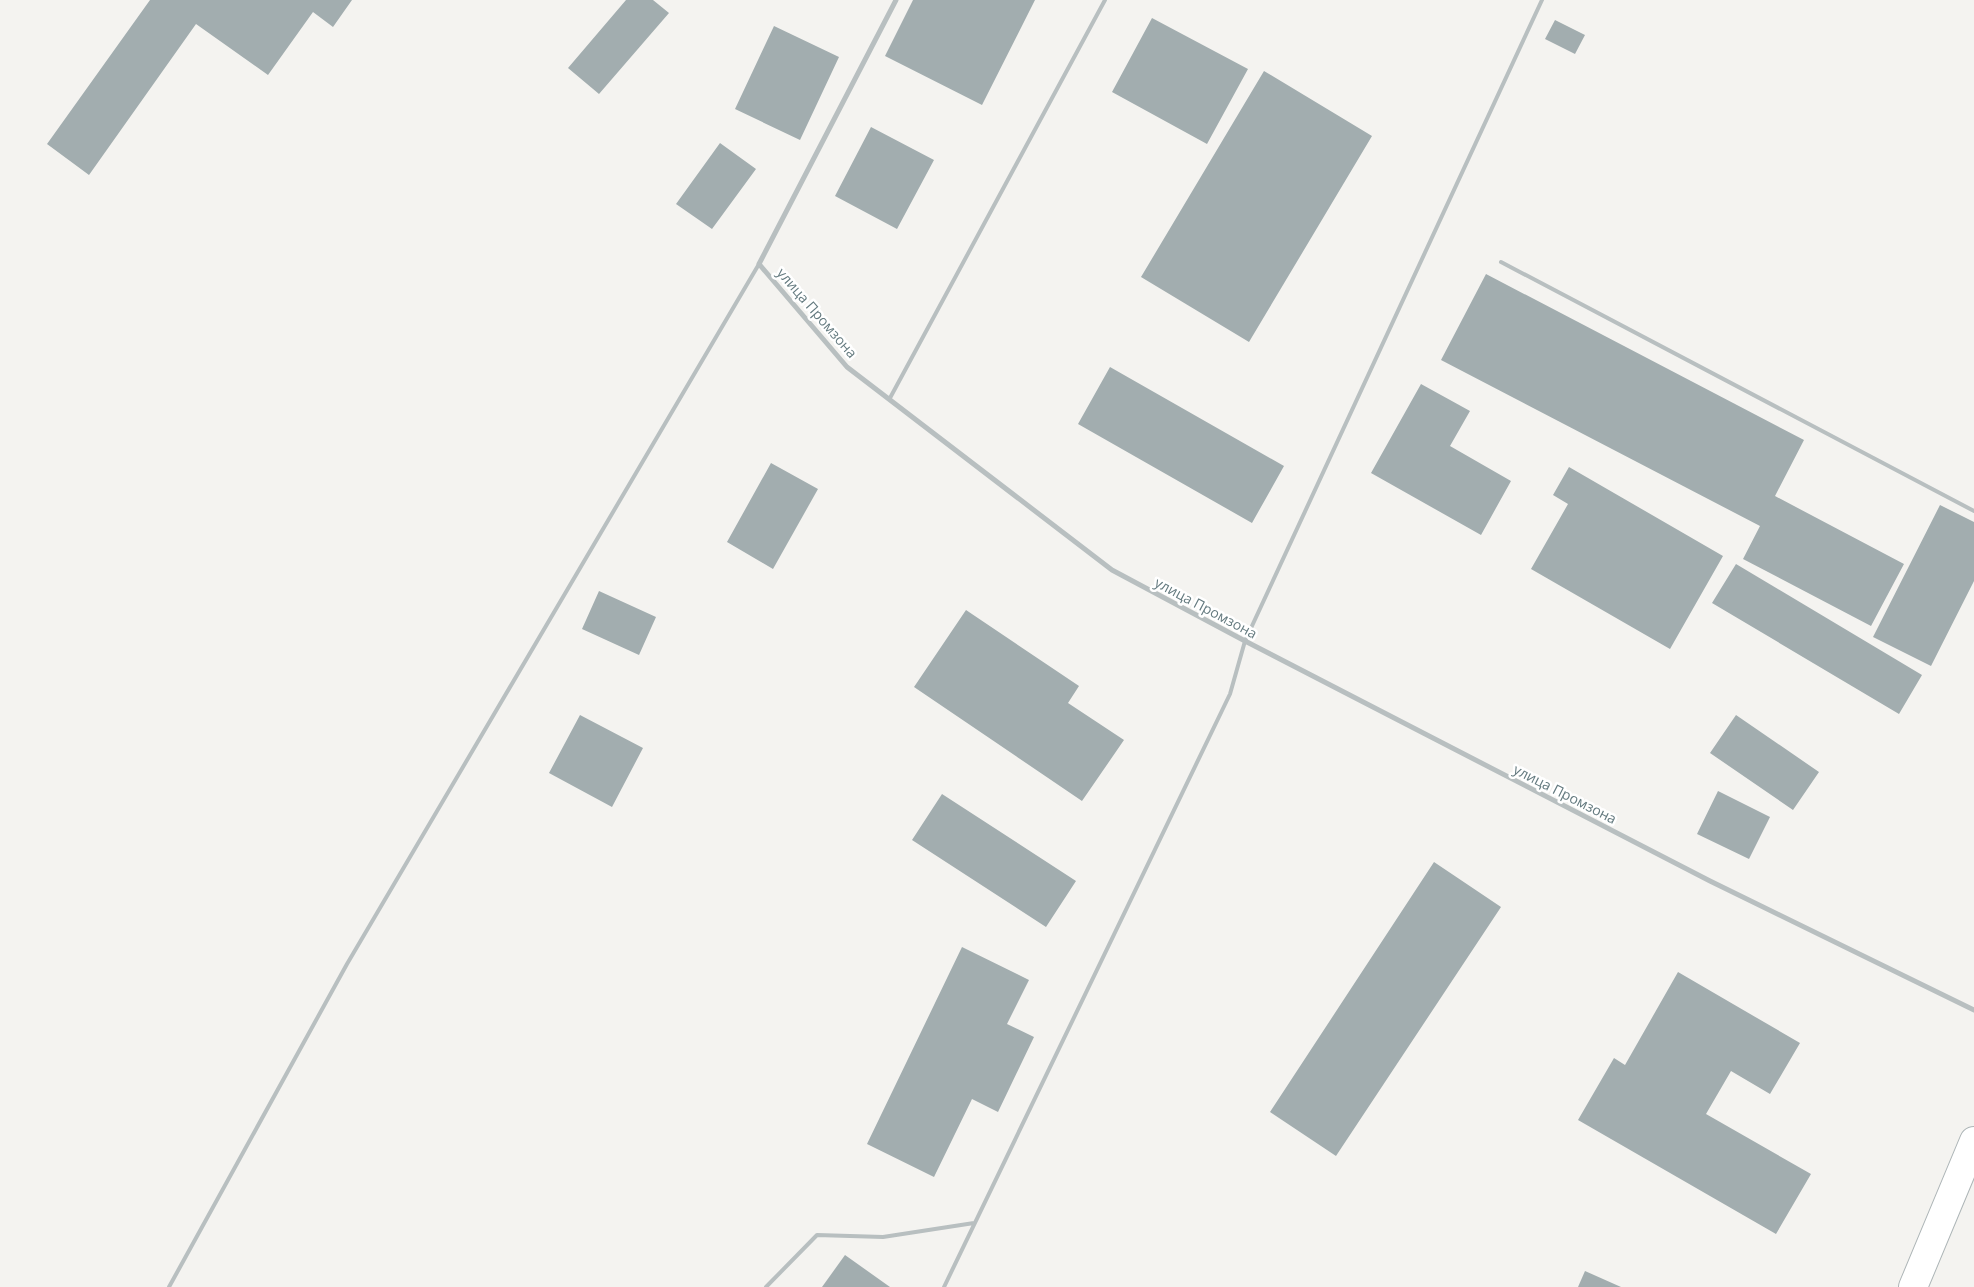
<svg xmlns="http://www.w3.org/2000/svg" width="1974" height="1287" font-family="'Open Sans',sans-serif">
	<style>
		.building { fill: #a2adaf }
		.lines { fill: none; stroke-linecap: round; stroke-linejoin: round }
		.secondary-casing { stroke: #adb5b7; stroke-width: 30 }
		.lane { stroke: #b8bfc0; stroke-width: 4 }
		.street { stroke: #b8bfc0; stroke-width: 5 }
		.secondary { stroke: #fff; stroke-width: 28 }
		.labels { text-anchor: middle; stroke-width: 5; stroke-linejoin: round; paint-order: stroke }
		.street-label { font-size: 14px; fill: #647a7f; stroke: #fff }
	</style>
	<rect width="100%" height="100%" fill="#f4f3f0"/>
	<path class="building" d="M150,0H352L333,27L313,12L268,75L196,24L89,175L47,144Z
		M626,0H653L669,13L599,94L568,68Z
		M913,0H1035L982,105L885,56Z
		M1152,18L1248,69L1207,144L1112,92Z
		M1555,20L1585,35L1575,54L1545,39Z
		M774,26L839,57L800,140L735,109Z
		M1264,71L1372,136L1249,342L1141,277Z
		M871,127L934,160L897,229L835,196Z
		M720,143L756,169L712,229L676,204Z
		M1486,274L1804,440L1775,496L1904,564L1871,626L1743,559L1760,526L1441,360Z
		M1110,367L1284,466L1252,523L1078,424Z
		M1421,384L1470,411L1450,446L1511,481L1481,535L1371,473Z
		M771,463L818,489L773,569L727,542Z
		M1569,467L1723,556L1670,649L1531,569L1568,504L1553,495Z
		M1940,505L1974,522V581L1931,666L1873,637Z
		M1736,564L1922,675L1899,714L1712,603Z
		M599,591L656,617L639,655L582,629Z
		M966,610L1079,686L1068,703L1124,740L1082,801L914,687Z
		M580,715L643,748L612,807L549,773Z
		M1736,715L1819,772L1793,810L1710,753Z
		M1718,791L1770,817L1749,859L1697,834Z
		M942,794L1076,881L1046,927L912,840Z
		M1434,862L1501,907L1336,1156L1270,1112Z
		M962,947L1029,980L1007,1024L1034,1037L998,1112L972,1099L934,1177L867,1144Z
		M1678,972L1800,1043L1770,1094L1731,1071L1706,1114L1811,1174L1776,1234L1578,1120L1614,1058L1625,1065Z
		M845,1255L890,1287H822Z
		M1585,1271L1621,1287H1578Z"/>
	<g class="lines">
		<defs>
			<path id="secondary" d="M1913,1287L1974,1141"/>
		</defs>
		<use href="#secondary" class="secondary-casing"/>
		<path class="lane" d="M1501,262L1974,511
			M890,398L1105,0
			M169,1287L347,964L759,264
			M766,1287L817,1235L883,1237L974,1223
			M944,1287L1230,694L1245,641L1542,0"/>
		<path class="street" d="M896,0L759,264L847,367L1112,570L1245,641L1710,881L1974,1010"/>
		<use href="#secondary" class="secondary"/>
	</g>
	<g class="labels">
		<g class="street-label">
			<text transform="translate(817 313) rotate(49)" y="5">улица Промзона</text>
			<text transform="translate(1206 608) rotate(28)" y="5">улица Промзона</text>
			<text transform="translate(1565 794) rotate(27)" y="5">улица Промзона</text>
		</g>
	</g>
</svg>
